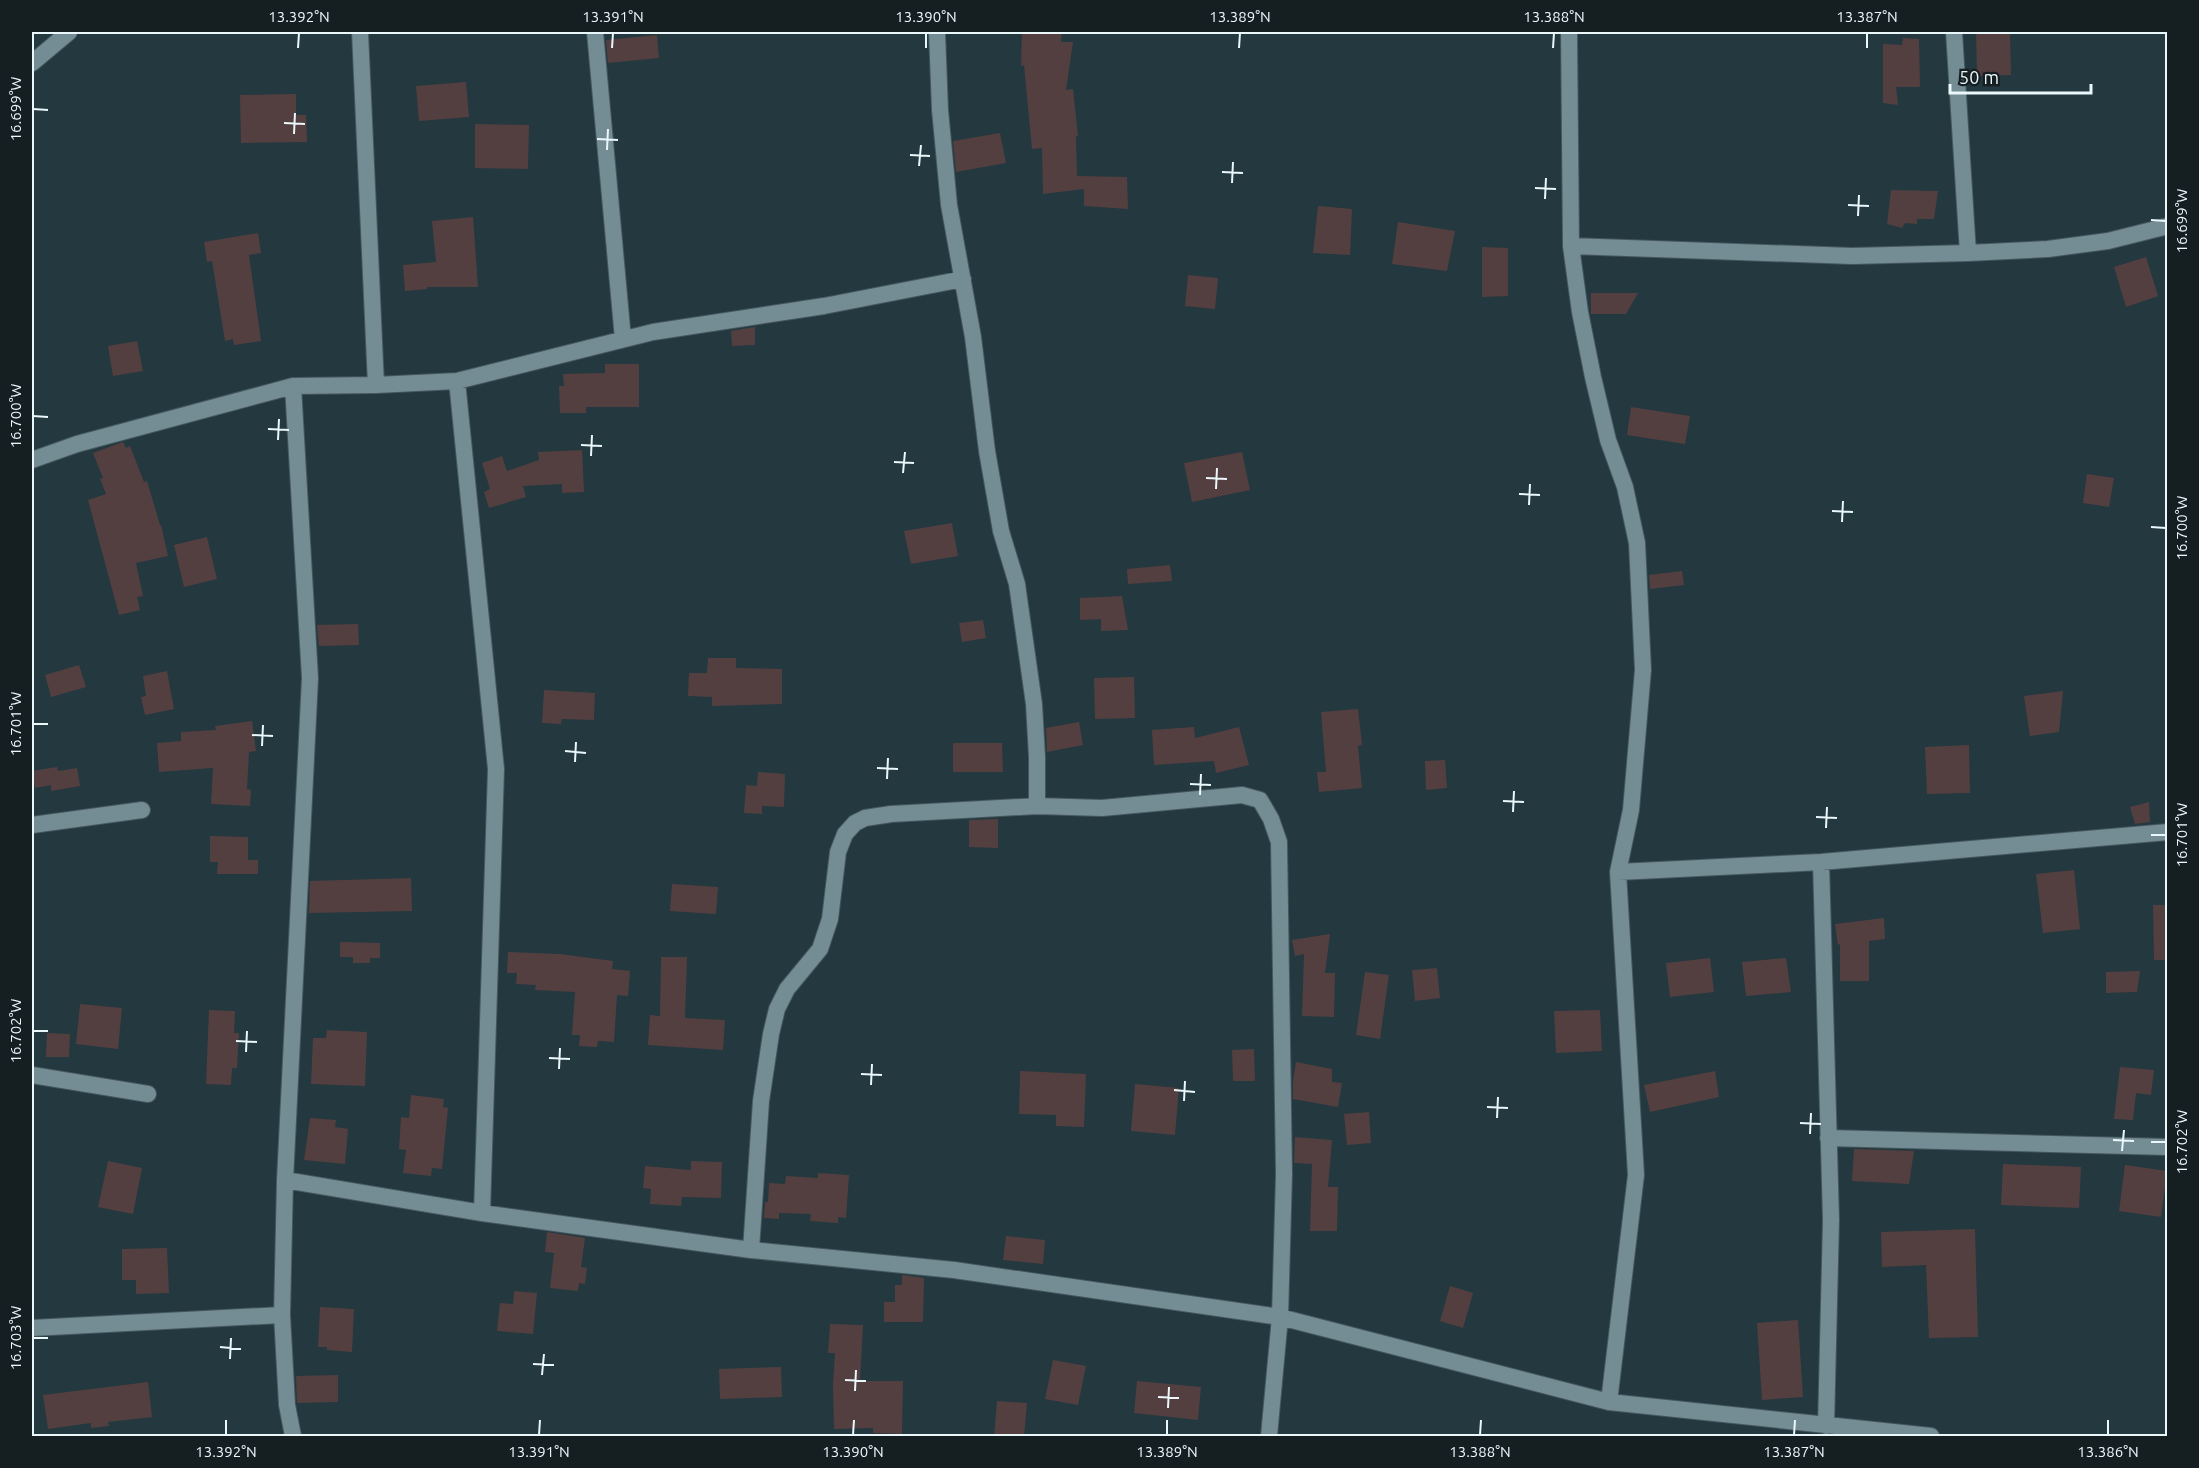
<svg xmlns="http://www.w3.org/2000/svg" width="2199" height="1468" font-family="Ubuntu,sans-serif">
	<style>
		.building { fill: #543f40 }
		.lines { fill: none; stroke-linecap: round; stroke-linejoin: round }
		.minor-casing { stroke: #44575d; stroke-width: 18 }
		.minor { stroke: #748c94; stroke-width: 16 }
		.ticks { fill: none; stroke: #eaf7fb; stroke-width: 2 }
		.neatline { fill: none; stroke: #eaf7fb; stroke-width: 2 }
		.ticks-label { font-size: 15px; text-anchor: middle; fill: #eaf7fb }
	</style>
	<rect width="100%" height="100%" fill="#23383f"/>
	<path class="building" d="M1022,32H1062L1061,42H1073L1066,90L1073,89L1078,136H1076L1077,176L1127,177L1128,209L1084,206V189L1043,194L1042,148L1032,149L1024,65L1021,66Z
		M1976,32H2010L2011,75L1977,76Z
		M657,35L659,58L608,63L606,40Z
		M1903,38L1919,39L1920,87H1896L1898,105L1883,103V44L1902,45Z
		M466,82L469,117L419,121L416,86Z
		M296,94V115H306L307,142L241,143L240,95Z
		M475,124L529,125L528,169L475,168Z
		M1000,133L1006,163L956,172L953,141Z
		M1891,190L1938,191L1934,219H1917V224L1905,223L1902,228L1887,224Z
		M1318,206L1352,209L1350,255L1313,253Z
		M473,217L478,287H427V289L405,291L403,265L436,262L432,221Z
		M1398,222L1455,231L1447,271L1392,264Z
		M258,233L261,253L249,255L261,341L234,345L233,339L225,341L212,261L207,262L204,242Z
		M1482,247L1508,248V296L1482,297Z
		M2146,257L2158,296L2126,307L2114,267Z
		M1188,275L1218,278L1215,309L1185,306Z
		M1591,293H1638L1626,314H1591Z
		M755,327V345L732,346L731,331Z
		M137,341L143,371L113,376L108,346Z
		M605,364H639V407H586V413H560L559,386H564L563,374L605,373Z
		M1631,407L1690,416L1685,444L1627,435Z
		M123,442L126,448L130,446L144,482L147,481L160,525H161L168,556L136,563L143,596L137,597L140,610L119,615L88,500L106,494L100,479L103,478L93,453Z
		M582,450L584,492L562,493V484L523,486L526,497L489,508L484,492L490,489L482,463L502,456L507,471L539,460L538,452Z
		M1242,452L1250,490L1192,502L1184,463Z
		M2087,474L2114,478L2109,507L2083,503Z
		M952,523L958,556L911,564L904,531Z
		M207,537L217,579L184,587L174,545Z
		M1170,565L1172,581L1128,584L1127,569Z
		M1682,571L1684,585L1650,589L1649,575Z
		M1122,596L1128,630L1101,631V619L1080,620V598Z
		M983,620L986,638L962,642L959,623Z
		M358,624L359,645L319,646L317,625Z
		M708,658H736V668L782,669V704L712,706V697L688,696L689,673H707Z
		M79,665L86,687L51,697L45,675Z
		M167,671L174,709L145,715L141,697L146,696L143,676Z
		M1134,677L1135,718L1095,719L1094,678Z
		M544,690L595,693L594,720L562,719L561,724L542,723Z
		M2063,691L2059,732L2030,736L2024,696Z
		M1358,709L1362,745L1358,746L1362,788L1319,792L1317,772H1326L1321,712Z
		M252,721L256,751L249,752L247,789L251,790L250,806L211,804L213,768L159,772L157,743L181,741V732L216,730L215,726Z
		M1079,722L1083,745L1047,752L1046,728Z
		M1194,727L1195,738L1239,727L1249,765L1216,773L1214,761L1154,765L1152,730Z
		M953,743H1002L1003,772H953Z
		M1969,745L1970,793L1927,794L1925,747Z
		M1445,760L1447,788L1426,790L1425,761Z
		M57,767L58,771L77,768L80,786L51,791V785L35,788L32,771Z
		M758,772L785,774L784,807L762,806V814L744,813L746,785L757,786Z
		M2149,802L2150,822L2135,824L2130,807Z
		M998,819V848L969,847V820Z
		M210,836L248,837V860H258V874H217L218,862H210Z
		M2074,870L2080,929L2043,933L2036,874Z
		M411,878L412,911L309,913L310,881Z
		M672,884L718,887L716,914L670,911Z
		M2153,905H2168V960H2154Z
		M1884,918L1885,939L1869,941V981H1840V944L1838,945L1835,924Z
		M1330,934L1325,973H1335L1334,1017L1302,1016L1304,954L1295,956L1292,940Z
		M340,942L380,943V958H370V963H353V957H340Z
		M508,952L560,954L613,961L612,969L630,971L628,996L617,995L614,1042L598,1041L597,1047L579,1046L580,1035H572L575,992L535,990L536,985L516,984L517,973H507Z
		M661,957H687L685,1018L725,1020L723,1050L648,1045L650,1015L660,1016Z
		M1710,958L1714,992L1670,997L1666,963Z
		M1786,958L1791,992L1746,996L1742,962Z
		M1437,968L1440,998L1415,1001L1412,970Z
		M2140,971L2137,992L2106,993V972Z
		M1365,972L1389,975L1380,1039L1356,1035Z
		M80,1004L122,1008L118,1049L76,1044Z
		M209,1010L235,1011L234,1033H239L237,1068H232L231,1085L206,1084Z
		M1600,1010L1602,1051L1556,1053L1554,1011Z
		M327,1030L367,1032L365,1086L311,1084L313,1038H326Z
		M47,1033L70,1034L69,1057H46Z
		M1254,1049L1255,1081H1233L1232,1050Z
		M1296,1062L1332,1069V1082L1342,1083L1338,1107L1293,1099V1081Z
		M2120,1067L2154,1070L2151,1095L2136,1093L2133,1120L2114,1119Z
		M1020,1071L1086,1074L1084,1127L1056,1126V1115L1019,1114Z
		M1715,1071L1719,1097L1650,1112L1644,1085Z
		M1135,1084L1179,1088L1175,1135L1131,1131Z
		M411,1095L444,1099L443,1107L448,1108L442,1169L432,1168L431,1176L403,1173L406,1150L399,1149L401,1117L409,1118Z
		M1369,1112L1371,1143L1347,1145L1344,1114Z
		M310,1118L336,1120L335,1127L348,1129L345,1164L304,1160Z
		M1295,1137L1332,1140L1328,1187H1338L1337,1231H1310L1312,1164L1294,1163Z
		M1854,1149L1914,1151L1909,1184L1852,1181Z
		M108,1161L142,1168L133,1214L98,1207Z
		M691,1161L722,1162L721,1198L682,1197L681,1206L650,1204L651,1189L643,1188L645,1166L691,1170Z
		M2003,1164L2081,1167L2079,1208L2001,1205Z
		M2125,1165L2167,1171L2161,1217L2119,1211Z
		M818,1173L849,1175L846,1218L838,1217V1223L810,1221L811,1214L779,1213V1219L764,1218L765,1202H768L769,1183L785,1184L786,1176L818,1178Z
		M1975,1229L1978,1337L1929,1338L1926,1265L1882,1267L1881,1232Z
		M547,1232L585,1238L581,1267L587,1268L585,1284L579,1283L578,1291L550,1288L554,1253L545,1252Z
		M1006,1236L1045,1240L1043,1264L1003,1260Z
		M167,1248L169,1293L136,1294V1280H122V1249Z
		M902,1275L924,1278L923,1322H884V1302H895V1285H902Z
		M1450,1286L1473,1293L1463,1328L1440,1321Z
		M514,1291L537,1293L533,1334L497,1331L500,1303L513,1304Z
		M320,1307L354,1309L352,1352L327,1350V1347H318Z
		M1798,1320L1803,1397L1762,1400L1757,1323Z
		M830,1324L863,1325L860,1381H903L902,1434L873,1433V1428L834,1429L833,1384L835,1353H828Z
		M1053,1360L1086,1366L1078,1405L1045,1399Z
		M781,1367L782,1397L720,1399L719,1369Z
		M338,1375V1402L297,1403L296,1376Z
		M1137,1381L1201,1387L1198,1420L1134,1413Z
		M148,1382L152,1417L108,1422L109,1426L91,1428V1423L48,1429L43,1395Z
		M997,1401L1027,1403L1024,1437H994Z"/>
	<g class="lines">
		<defs>
			<path id="minor" d="M360,32L376,385
				M595,32L623,339
				M937,32L940,110L949,205L973,337L987,451L1001,531L1017,584L1034,704L1037,757V806
				M1569,32L1571,246L1580,312L1593,377L1608,440L1625,487L1637,543L1643,670L1631,810L1618,872L1636,1175L1609,1402
				M1954,32L1968,253
				M32,63L69,32
				M1571,246L1852,256L1968,253L2048,249L2108,241L2168,226
				M457,381L496,769L482,1213
				M32,460L77,444L293,386L376,385L457,381L653,332L824,306L963,279
				M32,825L142,810
				M1821,862L1831,1220L1826,1426
				M1618,872L1821,862L2168,832
				M32,1075L148,1094
				M1828,1138L2168,1147
				M285,1180L482,1213L751,1250L954,1270L1280,1317L1609,1402L1931,1436
				M751,1250L761,1101L771,1034L777,1009L787,989L820,949L830,919L838,852L845,834L855,823L865,818L891,814L1037,806L1102,808L1242,795L1260,800L1271,819L1279,842L1284,1174L1280,1317L1269,1436
				M32,1328L282,1315
				M293,1436L287,1405L282,1315L285,1180L310,678L293,386"/>
		</defs>
		<use href="#minor" class="minor-casing"/>
		<use href="#minor" class="minor"/>
	</g>
	<path class="ticks" d="M298,48L299,33M612,48L613,33M926,48V33M1239,48L1240,33M1553,48L1554,33M1867,48V33M33,109L48,110M284,123L305,124M294,134L295,113M597,139L618,140M607,150L608,129M910,155L930,156M919,166L921,145M1222,172L1243,173M1232,183L1233,162M1535,188L1556,189M1545,199L1546,178M1848,205L1869,206M1858,216L1859,195M2151,220L2166,221M33,416L48,417M268,429L289,430M278,440L279,419M581,445L602,446M591,456L592,435M894,462L914,463M903,473L905,452M1206,478L1227,479M1216,489L1217,468M1519,494L1540,495M1529,505L1530,484M1832,511L1853,512M1842,522L1843,501M2151,527L2166,528M33,724H48M252,735L273,736M262,746L263,725M565,751L586,753M575,762L576,742M877,768L898,769M887,779L888,758M1190,784L1211,785M1200,795L1201,774M1503,801L1524,802M1513,812L1514,791M1816,817L1837,818M1826,828L1827,807M2151,835H2166M33,1031H48M236,1041L257,1042M246,1052L247,1031M549,1058L570,1059M559,1069L560,1048M861,1074L882,1075M871,1085L872,1064M1174,1090L1195,1092M1184,1101L1185,1081M1487,1107L1508,1108M1497,1118L1498,1097M1800,1123L1821,1124M1810,1134L1811,1113M2113,1140L2134,1141M2151,1142H2166M2122,1151L2124,1130M33,1338H48M220,1347L241,1349M230,1359L231,1338M533,1364L554,1365M542,1375L544,1354M845,1380L866,1381M855,1391L856,1370M1158,1397L1179,1398M1168,1408L1169,1387M226,1435V1420M539,1435L540,1420M853,1435L854,1420M1167,1435V1420M1480,1435L1481,1420M1794,1435L1795,1420M2108,1435V1420"/>
	<rect width="2199" height="1468" fill="none" stroke="#151e21" stroke-width="66"/>
	<path d="M1950 84v9h141v-9" fill="none" stroke="#eaf7fb" stroke-width="3"/>
	<text x="1959" y="84" font-size="18" fill="#eaf7fb" stroke="#151e21" stroke-width="4.5" paint-order="stroke">50 m</text>
	<rect x="33" y="33" width="2133" height="1402" class="neatline"/>
	<g class="ticks-label">
		<text x="299" y="22">13.392°N</text>
		<text x="613" y="22">13.391°N</text>
		<text x="926" y="22">13.390°N</text>
		<text x="1240" y="22">13.389°N</text>
		<text x="1554" y="22">13.388°N</text>
		<text x="1867" y="22">13.387°N</text>
		<text transform="translate(16 109) rotate(-90)" y="5">16.699°W</text>
		<text transform="translate(2182 221) rotate(-90)" y="5">16.699°W</text>
		<text transform="translate(16 416) rotate(-90)" y="5">16.700°W</text>
		<text transform="translate(2182 528) rotate(-90)" y="5">16.700°W</text>
		<text transform="translate(16 724) rotate(-90)" y="5">16.701°W</text>
		<text transform="translate(2182 835) rotate(-90)" y="5">16.701°W</text>
		<text transform="translate(16 1031) rotate(-90)" y="5">16.702°W</text>
		<text transform="translate(2182 1142) rotate(-90)" y="5">16.702°W</text>
		<text transform="translate(16 1338) rotate(-90)" y="5">16.703°W</text>
		<text x="226" y="1457">13.392°N</text>
		<text x="539" y="1457">13.391°N</text>
		<text x="853" y="1457">13.390°N</text>
		<text x="1167" y="1457">13.389°N</text>
		<text x="1480" y="1457">13.388°N</text>
		<text x="1794" y="1457">13.387°N</text>
		<text x="2108" y="1457">13.386°N</text>
	</g>
</svg>
